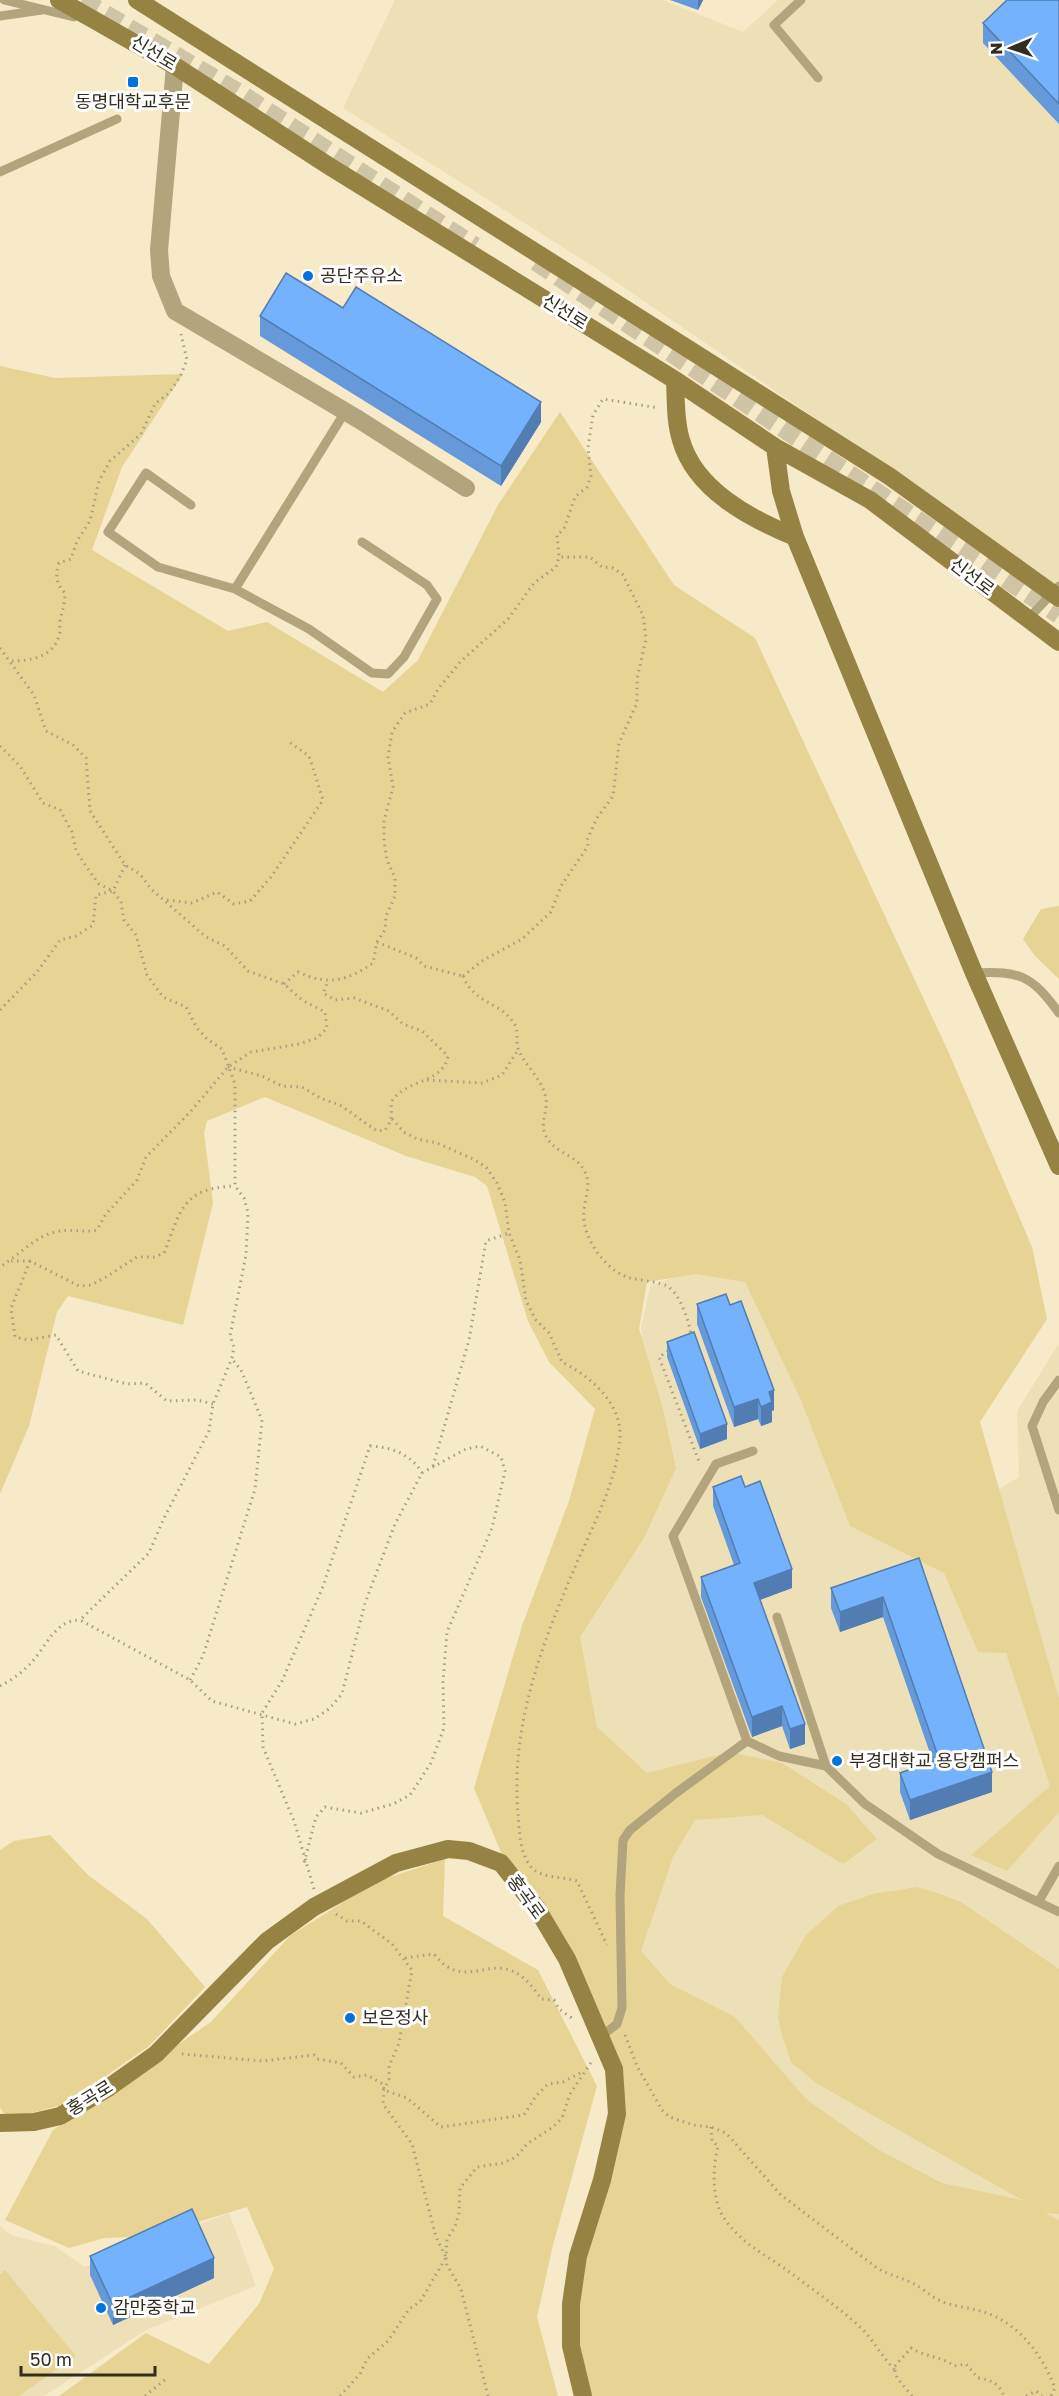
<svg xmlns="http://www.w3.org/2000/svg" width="1059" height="2396" font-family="'Golos Text','Noto Sans KR',sans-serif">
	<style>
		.built { fill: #eee0b6 }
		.green { fill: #e7d393 }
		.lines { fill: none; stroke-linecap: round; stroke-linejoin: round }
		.highway-tunnel { stroke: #cfc4a6; stroke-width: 18; stroke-dasharray: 18 9; stroke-linecap: butt }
		.path { stroke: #a69e84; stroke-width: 3; stroke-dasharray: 1.5 4.5; stroke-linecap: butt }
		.lane { stroke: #b2a47c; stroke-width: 9 }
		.street { stroke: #b2a47c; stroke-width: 18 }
		.secondary { stroke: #968242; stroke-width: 18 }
		.wall { fill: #6599da }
		.shaded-wall { fill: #527db2 }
		.building { fill: #75b2fe; stroke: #527db2; stroke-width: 1.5 }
		.poi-dot { fill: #0273db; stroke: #fff; stroke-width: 2 }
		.labels { text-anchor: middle; stroke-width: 6; stroke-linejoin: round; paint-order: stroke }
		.street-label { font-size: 18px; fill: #312d1f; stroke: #fff }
		.poi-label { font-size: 18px; fill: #312d1f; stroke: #fff; text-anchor: start }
	</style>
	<rect width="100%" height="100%" fill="#f6eac8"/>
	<path class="built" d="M395,0H663L743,32L778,0H1059V592L847,440L594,267L343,108Z
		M724,1259L779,1271L923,1534L1019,1477L1017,1411L1059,1343V2253L907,2190L621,1945L569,1679L588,1600L655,1491L641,1328L650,1286Z
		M229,2213L256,2286L146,2330L44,2396H0V2226L13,2236L55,2246L85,2267Z"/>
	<path class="green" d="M0,366L55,378L183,374L122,467L92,550L228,631L267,622L383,692L418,660L498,505L560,412L674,585L755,638L948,1051L1032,1247L1047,1319L980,1422L1059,1699V1812L1007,1871L971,1855L1050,1786L1006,1653L978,1652L944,1573L850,1526L800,1398L745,1282L696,1274L647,1282L639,1329L662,1405L676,1468L644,1538L580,1637L597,1727L647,1773L730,1752L782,1763L846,1804L877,1839L843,1864L762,1815L695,1820L673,1857L641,1951L670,1984L735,2017L806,2099L877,2149L942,2183L1022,2200L816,2083L791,2062L782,2035L778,2017L782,1977L806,1935L838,1906L873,1894L917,1887L937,1893L961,1902L1059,1969V2214L1045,2213L1059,2220V2396H592L570,2320L626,2112L614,2054L502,1855L474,1788L522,1626L569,1501L595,1409L549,1362L528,1321L487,1186L475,1177L406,1156L265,1097L207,1121L204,1133L213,1203L183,1325L68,1296L57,1312L29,1426L0,1494Z
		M1059,906V979L1035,956L1023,939L1041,909Z
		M50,1835L88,1875L147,1919L205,1987L149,2046L65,2104L9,2119L0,2108V1850L14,1841Z
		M445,1859L443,1916L538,1970L597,2086L553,2245L537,2317L558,2396H59L146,2333L209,2364L259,2304L274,2269L247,2207L152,2236L104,2238L69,2248L5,2220L53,2130L211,2022L290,1936L375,1882Z
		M5,2270L76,2356L19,2396H0V2275Z"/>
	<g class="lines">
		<path class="highway-tunnel" d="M82,0L240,93L475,246
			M536,262L1059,615"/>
		<path class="path" d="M0,648L34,695L46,731L73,745L86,758L90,811L125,865L140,874L151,889L206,937L225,946L248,971L284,984L302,1000L325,1012L327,1028L317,1038L299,1044L251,1052L228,1067L192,1110L146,1157L137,1180L106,1214L97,1230C83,1233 70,1228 55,1232C34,1237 18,1256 0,1267
			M12,661C30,661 53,657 59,636C61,631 59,626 60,621C62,611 65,604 65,593C56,584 55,575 59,563L71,559L77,541L90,521L99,481L110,461L141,434L155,404L169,393L180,377L187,360L181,334
			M0,746L20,766L43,803L60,810L72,832L76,851L88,869L99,884L113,891L121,902L124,920L136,935L147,975L163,997L186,1007L197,1028L207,1039L222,1049L235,1084V1186L244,1198L248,1213L246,1255L230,1336L234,1347L232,1358L213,1404L209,1431L164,1518L149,1553L80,1620
			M167,900L192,903L217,892L234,904L250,901L271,877L323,800L309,756L288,741
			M377,942L416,958L424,966L463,976
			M463,976C475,1005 501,1001 515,1025C519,1032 515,1043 519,1051C527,1068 542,1079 546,1098C548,1111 540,1122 545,1134C554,1154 574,1153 584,1170C592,1184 585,1197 584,1210C582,1227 590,1243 600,1256C624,1285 636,1276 665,1285C679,1290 690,1323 691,1336
			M463,976L482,961L522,939L551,912L561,886L588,846L587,840L597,818L613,796L619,743L637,703V679L646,639L643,615L623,575L613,568L602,567L590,557H559
			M284,984L298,972C328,986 347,981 373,963L377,942L385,930L386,916L395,896V878L387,860L384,841V821L393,787L388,757L392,732L405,713L430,704L438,689L461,661L508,619L534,583L556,567L559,557L557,535L564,529L575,497L587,487L591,477L588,447L593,415L603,399L659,408
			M0,1010L37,972L60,940L76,936L93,925L96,895L113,891L125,865
			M228,1067L262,1076L282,1086L302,1087L320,1098L340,1105L377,1131L385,1130C387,1127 391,1122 391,1118C393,1109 388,1104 395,1097C412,1079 443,1082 448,1056L422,1031L403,1024L389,1011L354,998L335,1000L323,993L328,982
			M427,1080L482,1083L502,1075L518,1050
			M392,1119L404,1132L417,1139L437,1143L473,1159L486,1167L497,1183L505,1202L509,1233L520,1260L526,1301L536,1320L549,1333L562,1362C590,1376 622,1403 620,1438C616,1487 588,1534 570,1579C538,1654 511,1731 518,1813C519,1830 520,1857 533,1869C543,1878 565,1877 577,1881L607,1945
			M11,1261H30L79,1286L91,1285L106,1277L137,1257H154L164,1253C181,1211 181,1188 235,1186
			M30,1261L11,1308L15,1337L28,1340L56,1335L78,1371L127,1384L145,1383L167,1401L197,1400L213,1404
			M668,1351L659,1357L700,1464
			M433,1466L469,1340L486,1241L509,1233
			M190,1680L203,1656L255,1489L262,1420L241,1370L232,1359
			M0,1686C11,1680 22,1673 31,1663C46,1647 55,1620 80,1620L190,1680L212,1701L295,1724L314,1719L329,1709L342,1694L365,1603L395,1524L422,1473L466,1449L480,1446L501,1457L505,1471L492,1528L447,1632L443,1682L444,1728L431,1763L410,1795L393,1804L361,1813L325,1807L316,1817L304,1863
			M314,1889L294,1821L263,1747L262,1713L282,1681L322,1589L370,1446C391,1447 411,1454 422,1473
			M336,1914L347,1921H361L392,1944L412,1970L399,2043L389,2066V2079L384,2090L383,2104L412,2144L436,2237L446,2257
			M405,1958L434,1954C471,2001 499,1933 541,1999L554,2000L559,2009L572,2018
			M625,2035L637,2066L662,2110L670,2117L693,2125L711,2127L726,2133L781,2195L877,2268C889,2275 900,2277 912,2283C923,2288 932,2298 943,2302C957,2307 971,2308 984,2312C1020,2324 1042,2355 1055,2388L1051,2396
			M182,2054L263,2061L314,2055L317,2059L341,2063L354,2077L367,2075L383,2084L384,2090L407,2098L441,2127L524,2115L536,2096L548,2084L563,2082L584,2071
			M711,2127L712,2141L718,2146C713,2168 711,2198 724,2218C739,2241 762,2253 784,2268C808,2286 834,2304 857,2324C872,2337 881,2356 895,2370
			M145,2396L167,2378
			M340,2396L360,2374L367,2359L388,2341L409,2309L420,2302L445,2259
			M488,2396L461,2289L447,2265L446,2257L447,2239L455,2227L459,2213L460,2188L477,2167L503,2163L516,2157L527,2144L553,2127L562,2118L570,2094L592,2061
			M912,2396L897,2378L894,2367L911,2348C925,2357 941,2356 954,2366L966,2364L978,2378C992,2380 998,2383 1004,2396
			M1026,2396L1036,2391L1042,2396"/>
		<path class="lane" d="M4,0L74,17
			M801,0L774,25L818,78
			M0,16L42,10
			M0,172L117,119
			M191,505L146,473L108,532L158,567L235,589L345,412
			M235,589L309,629L372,673L388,674L404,657L437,599L427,585L362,542
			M1028,619L1059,586
			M974,973C1021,971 1031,975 1059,1013
			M1059,1380L1043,1402L1032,1426L1059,1510
			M753,1451L716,1464L673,1536L747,1741L779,1756L826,1766
			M777,1617L826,1766L865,1804L938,1854L1059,1912
			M1039,1901L1059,1866
			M600,2037L617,2024L622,2008L620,1896L623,1840L630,1830L676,1793L747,1741"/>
		<path class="street" d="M175,66L159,250L161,276L175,311L358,419L466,488"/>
		<path class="secondary" d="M59,0L175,66L329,166L675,380L775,447L870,500L1059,642
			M137,0L889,476L1059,598
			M675,380C676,400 675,421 681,440C695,490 751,519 795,537
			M775,447L781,491L795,537L974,973L1059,1166
			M0,2123L34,2122L60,2116L108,2088L156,2054L267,1941L314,1907L396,1863L448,1849L469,1851L501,1863L536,1907L567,1959L614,2069L617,2114L602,2180L578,2256L571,2304V2346L583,2396"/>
	</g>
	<path class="wall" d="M670,0H703L698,10Z
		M1059,0V124L983,43V23Z
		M343,308L541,422L501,486L260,336V316Z
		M697,1304L774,1410L772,1411V1422L761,1426L758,1419L734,1427L697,1324Z
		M667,1342L727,1439L700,1449L667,1357Z
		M713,1487H745L792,1588L760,1600L805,1744L790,1749L782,1726L752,1737L701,1597V1577L734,1565L713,1506Z
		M919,1558L992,1792L910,1820L900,1792V1773L933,1762L883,1617L840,1632L831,1608V1588Z
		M90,2256L214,2278L113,2325L90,2275Z"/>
	<path class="shaded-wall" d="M698,0H703L698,10Z
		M541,402V422L501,486V466Z
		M774,1390V1410L772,1411V1422L761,1426V1407L769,1392Z
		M758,1399V1419L734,1427V1407Z
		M727,1424V1439L700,1449V1434Z
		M792,1569V1588L754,1602V1583Z
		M883,1597V1617L840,1632V1612Z
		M782,1706V1726L752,1737V1717Z
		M805,1724V1744L790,1749V1729Z
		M992,1772V1792L910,1820V1800Z
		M214,2258V2278L113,2325V2305Z"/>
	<path class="building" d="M1007,0H1059V104L983,23Z
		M286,273L343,308L356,287L541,402L501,466L260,316Z
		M726,1294L730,1305L741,1301L774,1390L769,1392L772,1402L761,1407L758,1399L734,1407L697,1304Z
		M694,1332L727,1424L700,1434L667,1342Z
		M741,1476L745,1487L760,1481L792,1569L754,1583L805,1724L790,1729L782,1706L752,1717L701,1577L740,1563L713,1487Z
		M919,1558L992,1772L910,1800L900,1773L939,1759L883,1597L840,1612L831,1588Z
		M192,2209L214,2258L113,2305L90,2256Z"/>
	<g class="poi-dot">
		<rect x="127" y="76" width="12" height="12" rx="3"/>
		<circle cx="308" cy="276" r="6"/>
		<circle cx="837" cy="1761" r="6"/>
		<circle cx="350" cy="2018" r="6"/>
		<circle cx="101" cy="2308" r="6"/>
	</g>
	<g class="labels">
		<g class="street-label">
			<text transform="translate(154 53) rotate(31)" y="6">신선로</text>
			<text transform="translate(565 312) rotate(32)" y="6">신선로</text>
			<text transform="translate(972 577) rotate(37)" y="6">신선로</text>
			<text transform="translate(526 1897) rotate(54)" y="6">홍곡로</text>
			<text transform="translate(90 2098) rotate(-32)" y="6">홍곡로</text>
		</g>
		<g class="poi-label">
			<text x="133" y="108" text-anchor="middle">동명대학교후문</text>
			<text x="320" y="282">공단주유소</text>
			<text x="849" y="1767">부경대학교 용당캠퍼스</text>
			<text x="362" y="2024">보은정사</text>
			<text x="113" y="2314">감만중학교</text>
		</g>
	</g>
	<g transform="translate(1011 48) rotate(268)" stroke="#ffffff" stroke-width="4.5" paint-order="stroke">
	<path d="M0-4.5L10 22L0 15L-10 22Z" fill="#312d1f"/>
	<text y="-9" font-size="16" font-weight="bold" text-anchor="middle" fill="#312d1f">N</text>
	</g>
	<path d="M21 2366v9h134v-9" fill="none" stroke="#312d1f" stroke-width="3"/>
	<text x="30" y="2366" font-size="18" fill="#312d1f" stroke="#ffffff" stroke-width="4.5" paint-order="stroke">50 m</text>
</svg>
